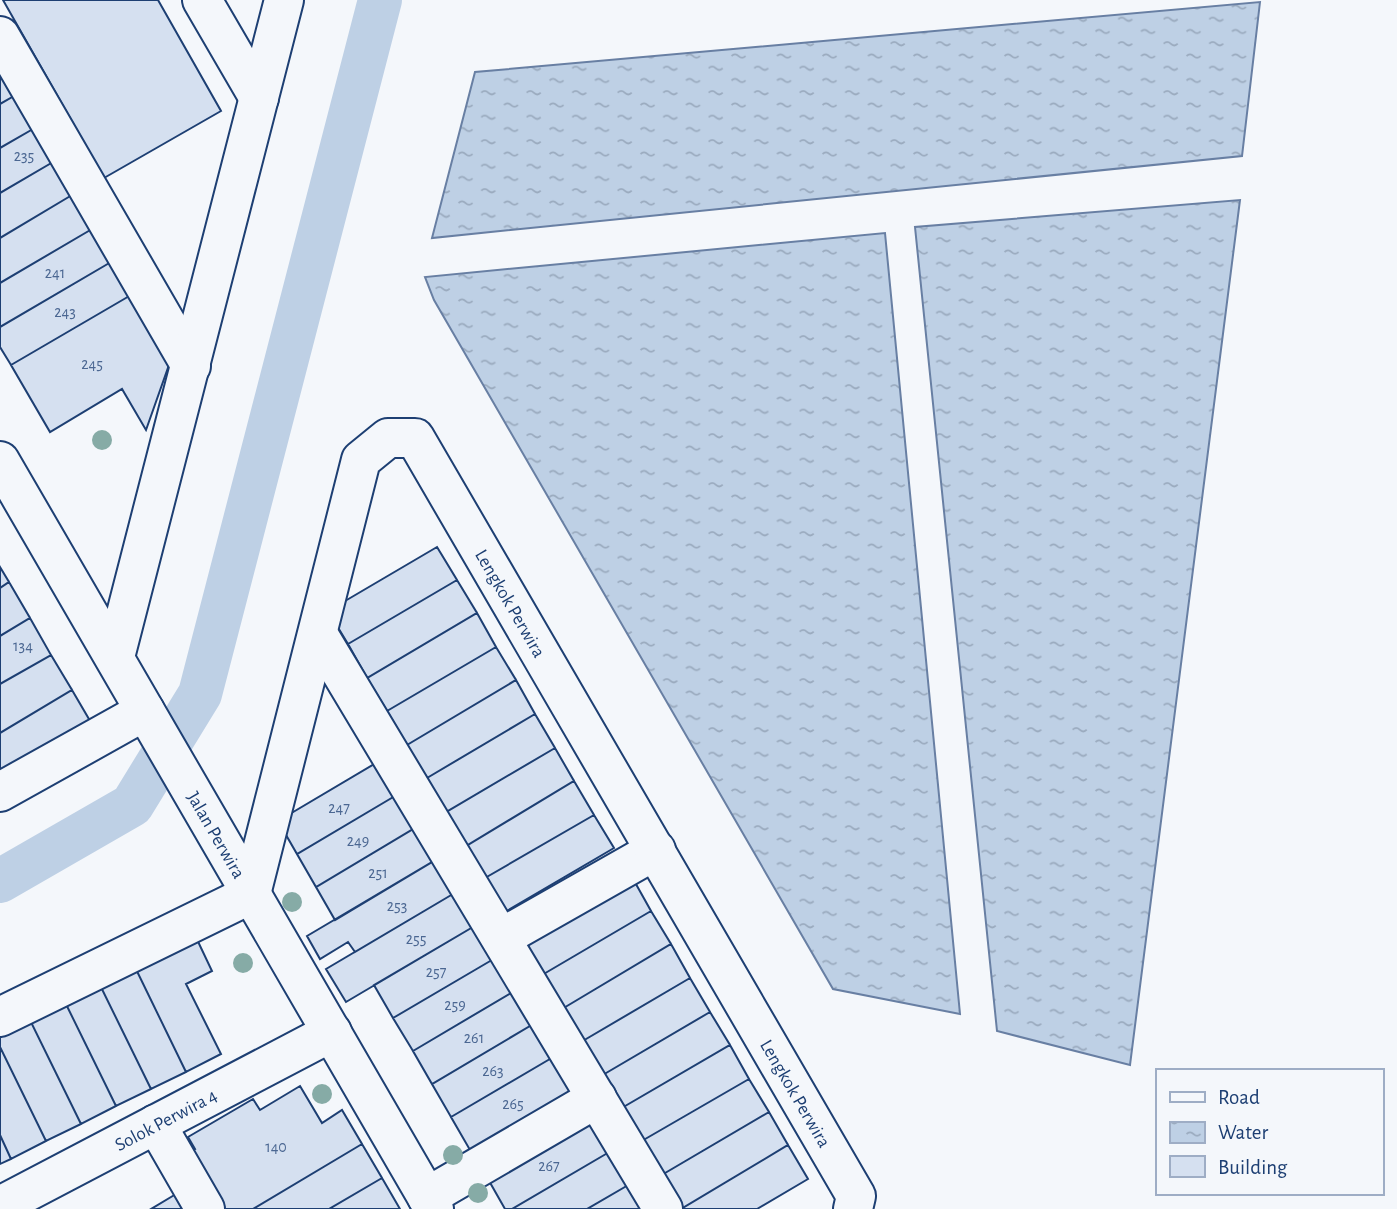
<svg xmlns="http://www.w3.org/2000/svg" width="1397" height="1209" font-family="'Alegreya Sans',sans-serif">
	<style>
		.water { fill: url(#water-ripples); stroke: #687fa3; stroke-width: 2 }
		.lines { fill: none; stroke-linecap: round; stroke-linejoin: round }
		.canal { stroke: #bed0e5; stroke-width: 44 }
		.building { fill: #d5e0f0; stroke: #1d3f73; stroke-width: 2 }
		.minor-casing { stroke: #1d3f73; stroke-width: 42 }
		.minor { stroke: #f4f7fb; stroke-width: 38 }
		.tree { fill: #86aba6 }
		.labels { text-anchor: middle; stroke-width: 5; stroke-linejoin: round; paint-order: stroke }
		.number-label { font-size: 16px; fill: #4b6792 }
		.street-label { font-size: 19px; fill: #1d3f73; stroke: #f4f7fb }
	</style>
	<defs>
		<pattern id="water-ripples" width="26" height="14" patternUnits="userSpaceOnUse" patternTransform="scale(1.75)"><rect width="26" height="14" fill="#bed0e5"/><path d="M2 4q2-2 4 0t4 0M15 11q2-2 4 0t4 0" fill="none" stroke="#9aaabe"/></pattern>
	</defs>
	<rect width="100%" height="100%" fill="#f4f7fb"/>
	<path class="water" d="M1260,2L1242,156L432,238L475,72Z
		M1240,200L1130,1065L997,1031L915,227Z
		M885,233L960,1014L833,989L434,300L425,277Z"/>
	<g class="lines">
		<path class="canal" d="M0,881L132,805L200,694L380,0"/>
	</g>
	<path class="building" d="M3,0H158L221,111L104,178Z
		M0,72L14,96L0,104Z
		M14,96L33,129L0,148V104Z
		M33,129L53,162L0,193V148Z
		M53,162L72,195L0,238V193Z
		M72,195L92,229L0,283V238Z
		M92,229L111,262L0,327V283Z
		M111,262L131,295L11,365L0,347V327Z
		M131,295L170,362L146,430L122,389L50,432L11,365Z
		M437,547L457,580L348,644L328,611Z
		M0,567L9,582L0,588Z
		M457,580L477,613L367,678L348,644Z
		M9,582L30,618L0,636V588Z
		M477,613L496,647L387,711L367,678Z
		M30,618L51,655L0,684V636Z
		M496,647L516,680L407,745L387,711Z
		M51,655L72,690L0,733V684Z
		M516,680L535,714L427,778L407,745Z
		M72,690L93,726L0,781V733Z
		M535,714L555,748L446,812L427,778Z
		M555,748L574,781L466,846L446,812Z
		M381,760L400,793L297,854L278,821Z
		M574,781L594,815L485,878L466,846Z
		M400,793L420,825L316,887L297,854Z
		M594,815L614,848L505,912L485,878Z
		M420,825L439,858L335,920L316,887Z
		M439,858L458,891L355,952L348,942L320,959L307,936Z
		M632,877L651,911L542,975L522,942Z
		M458,891L478,924L346,1002L326,969Z
		M651,911L671,944L562,1009L542,975Z
		M478,924L497,957L393,1018L374,985Z
		M193,931L212,971L186,984L221,1054L186,1072L132,961Z
		M671,944L690,978L581,1042L562,1009Z
		M497,957L516,990L413,1051L393,1018Z
		M132,961L186,1072L151,1089L97,979Z
		M690,978L710,1012L601,1076L581,1042Z
		M97,979L151,1089L116,1106L62,996Z
		M516,990L535,1023L432,1084L413,1051Z
		M62,996L116,1106L81,1124L27,1014Z
		M710,1012L730,1045L620,1109L601,1076Z
		M27,1014L81,1124L46,1141L0,1047V1027Z
		M535,1023L555,1056L451,1117L432,1084Z
		M730,1045L749,1079L640,1142L620,1109Z
		M0,1047L46,1141L11,1159L0,1135Z
		M555,1056L574,1089L470,1150L451,1117Z
		M749,1079L769,1112L660,1176L640,1142Z
		M300,1086L322,1123L342,1110L362,1144L253,1209H222L188,1152L195,1149L188,1137L253,1099L260,1110Z
		M769,1112L788,1145L681,1209L660,1176Z
		M591,1118L611,1151L512,1209H505L488,1179Z
		M0,1135L11,1159L0,1164Z
		M362,1144L382,1178L329,1209H253Z
		M788,1145L808,1179L757,1209H681Z
		M611,1151L630,1184L587,1209H512Z
		M382,1178L400,1209H329Z
		M630,1184L645,1209H587Z
		M176,1194L185,1209H151Z"/>
	<g class="lines">
		<defs>
			<g id="minor">
				<path d="M202,0L259,98"/>
				<path d="M0,36L191,366"/>
				<path id="s1" d="M0,461L434,1209"/>
				<path d="M318,634L663,1209"/>
				<path d="M115,657L284,0"/>
				<path d="M0,792L145,711"/>
				<path d="M501,938L656,850"/>
				<path id="s2" d="M0,1017L251,894L361,460L388,438H415L856,1196L853,1209"/>
				<path d="M156,1124L205,1209"/>
				<path d="M427,1197L597,1098"/>
				<path id="s3" d="M0,1206L332,1032"/>
			</g>
		</defs>
		<use href="#minor" class="minor-casing"/>
		<use href="#minor" class="minor"/>
	</g>
	<g class="tree">
		<circle cx="102" cy="440" r="10"/>
		<circle cx="292" cy="902" r="10"/>
		<circle cx="243" cy="963" r="10"/>
		<circle cx="322" cy="1094" r="10"/>
		<circle cx="453" cy="1155" r="10"/>
		<circle cx="478" cy="1193" r="10"/>
	</g>
	<g class="labels">
		<g class="number-label">
			<text x="24" y="161">235</text>
			<text x="55" y="278">241</text>
			<text x="65" y="317">243</text>
			<text x="92" y="369">245</text>
			<text x="23" y="651">134</text>
			<text x="339" y="813">247</text>
			<text x="358" y="846">249</text>
			<text x="378" y="878">251</text>
			<text x="397" y="911">253</text>
			<text x="416" y="944">255</text>
			<text x="436" y="977">257</text>
			<text x="455" y="1010">259</text>
			<text x="474" y="1043">261</text>
			<text x="493" y="1076">263</text>
			<text x="513" y="1109">265</text>
			<text x="276" y="1152">140</text>
			<text x="549" y="1171">267</text>
		</g>
		<g class="street-label">
			<text dy="7" stroke="none"><textPath href="#s2" startOffset="980">Lengkok Perwira</textPath></text>
			<text dy="7" stroke="none"><textPath href="#s1" startOffset="432">Jalan Perwira</textPath></text>
			<text dy="7" stroke="none"><textPath href="#s2" startOffset="1547">Lengkok Perwira</textPath></text>
			<text dy="7" stroke="none"><textPath href="#s3" startOffset="187">Solok Perwira 4</textPath></text>
		</g>
	</g>
	<rect x="1156" y="1069" width="228" height="126" fill="#f4f7fb" stroke="#9eadc5" stroke-width="2"/>
	<rect x="1170" y="1092" width="35" height="10" fill="#f4f7fb" stroke="#9eadc5" stroke-width="2"/>
	<text x="1218" y="1104" font-size="21" fill="#1d3f73">Road</text>
	<rect x="1170" y="1122" width="35" height="21" fill="url(#water-ripples)" stroke="#9eadc5" stroke-width="2"/>
	<text x="1218" y="1139" font-size="21" fill="#1d3f73">Water</text>
	<rect x="1170" y="1156" width="35" height="21" fill="#d5e0f0" stroke="#9eadc5" stroke-width="2"/>
	<text x="1218" y="1174" font-size="21" fill="#1d3f73">Building</text>
</svg>
